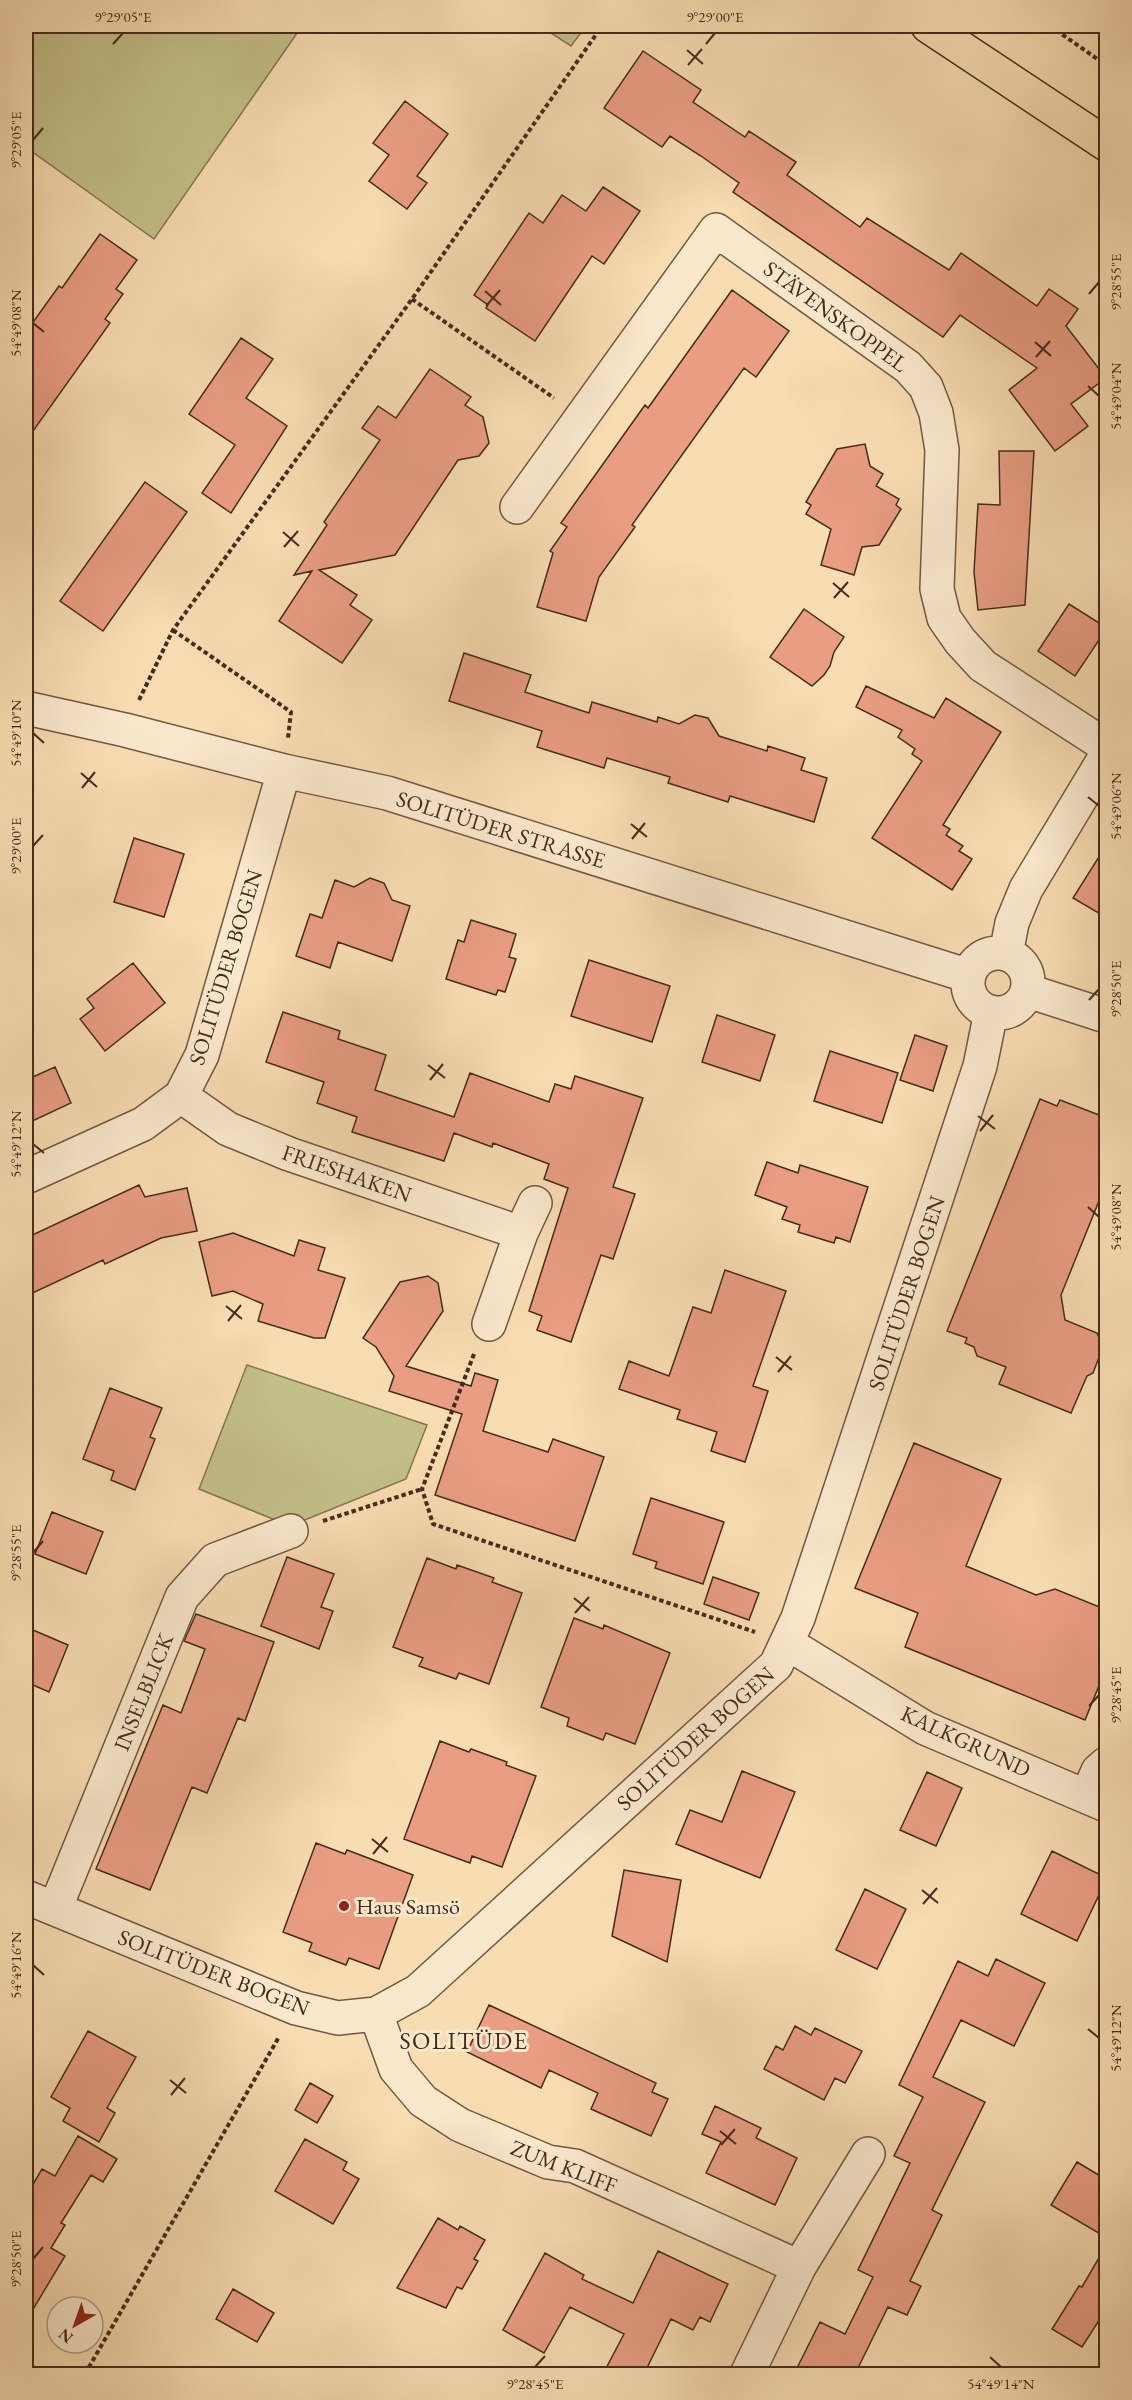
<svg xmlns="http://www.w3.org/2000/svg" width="1132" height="2400" font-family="'EB Garamond',serif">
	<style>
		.green { fill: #c3bf88; stroke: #847552; stroke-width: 1.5 }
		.building { fill: #e99d83; stroke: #462b1c; stroke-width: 1.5 }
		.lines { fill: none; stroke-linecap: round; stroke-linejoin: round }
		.minor-casing { stroke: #725742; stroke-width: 36 }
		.major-casing { stroke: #462b1c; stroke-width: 36 }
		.path { stroke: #462b1c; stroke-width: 4; stroke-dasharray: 4.5 3; stroke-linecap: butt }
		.minor { stroke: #fae8cd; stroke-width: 33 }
		.major { stroke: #f8dcb2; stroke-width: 33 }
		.ticks { fill: none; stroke: #462b1c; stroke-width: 2 }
		.poi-dot { fill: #8f2418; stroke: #fae8cd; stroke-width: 2 }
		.labels { text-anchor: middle; stroke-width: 6; stroke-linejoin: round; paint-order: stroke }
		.street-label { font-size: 22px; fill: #462b1c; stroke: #fae8cd }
		.poi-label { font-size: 22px; fill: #462b1c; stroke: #fae8cd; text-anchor: start }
		.neighbourhood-label { font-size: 24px; letter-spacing: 1.5px; fill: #462b1c; stroke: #fae8cd }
		.neatline { fill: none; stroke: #462b1c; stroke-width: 2 }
		.ticks-label { font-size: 15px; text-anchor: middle; fill: #462b1c }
	</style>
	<rect width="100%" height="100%" fill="#f8dcb2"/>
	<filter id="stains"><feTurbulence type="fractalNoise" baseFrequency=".00333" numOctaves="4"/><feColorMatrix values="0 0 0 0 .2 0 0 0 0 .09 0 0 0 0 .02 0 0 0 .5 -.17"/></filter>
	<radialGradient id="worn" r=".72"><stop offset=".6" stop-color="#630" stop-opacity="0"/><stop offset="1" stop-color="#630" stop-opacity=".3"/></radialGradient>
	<path class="green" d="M26,26H302L154,239L27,148L26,144Z
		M540,26H586L571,46Z
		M247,1365L427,1425L406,1479L290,1526L199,1489Z"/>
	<path class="building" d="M643,51L701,90L693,102L745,137L749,131L796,162L787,175L860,227L867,218L949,270L961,253L1037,306L1049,289L1078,309L1066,326L1106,378L1071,404L1088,426L1055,451L1009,390L1037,368L960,315L943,337L733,192L739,183L701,156L670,136L662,147L604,108Z
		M405,101L448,134L417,176L427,183L407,209L369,181L389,155L373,143Z
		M603,187L640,211L604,264L592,256L535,341L486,308L488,305L474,295L529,213L543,223L562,195L586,211Z
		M100,234L137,260L116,289L123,294L105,319L110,323L26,441V332L59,286L62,288Z
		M732,290L789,331L756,377L744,368L632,525L635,527L599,577L586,621L537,607L553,553L550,551L567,527L561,523L645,405L648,408Z
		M241,338L273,359L246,398L287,426L231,513L202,493L235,445L189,414Z
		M430,369L471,397L465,405L483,417L489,443L479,456L458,460L395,555L319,570L357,595L350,605L372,620L342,663L279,621L312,571L294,575L327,525L324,522L380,440L362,428L378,406L396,418Z
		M865,444L870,466L883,474L876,486L899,499L896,505L901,509L879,545L862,547L854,575L821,565L831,529L806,514L811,505L806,502L837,449Z
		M999,451H1034L1025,605L978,610L974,572L978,504L1000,505Z
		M145,482L187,512L103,631L60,601Z
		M1069,604L1107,628L1075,676L1038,651Z
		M804,609L844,637L834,652L830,666L824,675L812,686L770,657Z
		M464,653L531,675L525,692L589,713L592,702L657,722L658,717L679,724L695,715L708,718L719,736L767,751L768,746L805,758L801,770L827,778L814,822L730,796L728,802L668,783L670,777L607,758L604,768L537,747L542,731L449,701Z
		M866,686L934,718L946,698L1001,732L943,825L950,829L946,835L963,846L959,851L972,859L952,890L872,838L922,761L912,754L915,749L898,737L902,730L856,707Z
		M134,838L184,854L164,917L114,902Z
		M1107,844V918L1073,898Z
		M370,878L384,883L392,900L410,906L392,961L338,942L330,968L296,956L310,914L322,918L335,880L354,887Z
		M471,920L516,934L509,957L516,959L505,992L498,990L496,995L446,979L458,940L464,942Z
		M589,960L670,986L652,1042L571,1016Z
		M133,963L165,1003L105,1051L80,1019L94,1008L87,999Z
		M283,1012L340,1031L338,1039L386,1055L375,1090L454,1117L470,1073L549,1102L555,1084L571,1089L575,1076L643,1098L613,1187L635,1194L613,1259L601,1255L571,1342L537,1330L542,1316L529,1311L568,1188L544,1179L549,1164L493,1143L492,1147L454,1133L444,1161L352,1132L357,1117L317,1103L324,1082L266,1062Z
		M717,1015L775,1035L760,1081L702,1062Z
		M915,1035L947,1046L933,1091L900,1080Z
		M830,1051L898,1073L882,1123L814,1101Z
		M55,1067L71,1103L26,1124V1080Z
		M1040,1099L1057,1106L1060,1100L1107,1118V1181L1061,1295L1065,1320L1097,1333L1103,1347L1093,1373L1087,1376L1071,1413L999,1384L1006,1367L977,1356L974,1347L965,1343L967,1338L947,1331Z
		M767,1162L798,1173L800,1165L868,1187L850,1242L836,1237L834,1243L798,1232L800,1225L782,1219L787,1207L755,1195Z
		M139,1185L145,1197L187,1188L197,1231L161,1238L105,1264L103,1260L26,1296V1238Z
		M233,1233L294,1256L299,1240L325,1248L318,1270L345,1278L325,1338H314L258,1321L263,1304L233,1291L212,1296L199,1242Z
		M725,1270L786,1291L753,1386L768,1391L745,1462L711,1451L717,1432L677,1419L680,1410L619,1389L629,1361L669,1376L693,1307L711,1313Z
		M428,1276L438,1283L443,1311L406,1366L471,1386L475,1373L498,1380L483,1431L548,1452L553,1439L604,1457L575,1541L435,1495L462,1414L389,1391L394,1376L376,1347L363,1338L400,1282Z
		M110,1388L162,1408L150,1437L155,1439L135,1490L111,1480L114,1471L83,1459Z
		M914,1443L1001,1479L966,1566L1036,1595L1055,1589L1107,1610V1666L1085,1720L905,1647L918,1613L855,1588Z
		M651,1498L724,1522L703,1584L655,1568L657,1562L633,1554Z
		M52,1512L103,1532L86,1574L35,1554Z
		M287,1557L334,1574L321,1607L333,1611L319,1649L261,1626Z
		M427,1558L456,1569L457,1565L494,1578L492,1582L522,1593L489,1684L459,1673L456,1679L419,1666L423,1658L393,1647Z
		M713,1577L759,1593L749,1620L704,1604Z
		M196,1614L274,1642L245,1721L238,1718L207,1793L192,1787L150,1890L96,1869L163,1705L181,1713L205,1649L184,1641Z
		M574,1618L603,1629L604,1625L670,1653L635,1744L606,1733L603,1740L567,1726L569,1718L541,1707Z
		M26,1627L68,1645L49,1692L26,1682Z
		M440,1741L469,1752L471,1749L507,1762L506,1765L536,1776L502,1867L472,1856L470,1863L404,1839Z
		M742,1771L795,1792L760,1878L676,1844L690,1810L722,1822Z
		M927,1772L962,1788L936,1846L900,1830Z
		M316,1843L345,1854L347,1850L413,1875L379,1969L349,1958L346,1965L309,1951L312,1943L283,1932Z
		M1052,1851L1107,1878L1077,1941L1021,1914Z
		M624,1870L681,1880L667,1962L612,1936Z
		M865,1889L906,1909L877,1969L836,1950Z
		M996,1959L1045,1983L1014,2046L961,2020L933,2077L985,2102L932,2210L942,2215L910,2281L921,2286L907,2315L888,2307L855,2374H794L820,2322L845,2334L873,2277L858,2270L910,2163L894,2156L923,2097L899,2085L939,2001L958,1961L988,1976Z
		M489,2005L656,2083L652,2092L668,2099L651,2136L591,2109L598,2093L549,2070L541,2088L467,2052Z
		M795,2026L811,2035L815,2028L862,2051L845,2083L835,2078L824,2100L764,2069L776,2046L783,2050Z
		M88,2031L136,2057L107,2108L115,2113L99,2142L63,2121L70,2108L51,2097Z
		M310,2083L333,2096L317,2123L295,2110Z
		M715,2106L761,2128L756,2138L797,2158L775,2205L706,2173L721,2142L702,2134Z
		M78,2136L117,2159L103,2182L91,2175L61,2223L65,2225L51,2248L65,2256L26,2321V2196L42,2169L55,2176Z
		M305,2139L347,2162L343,2170L359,2179L333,2224L275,2191Z
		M1077,2162L1107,2180V2238L1051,2205Z
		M438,2218L458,2230L460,2226L485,2240L474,2259L478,2261L462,2289L457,2287L446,2308L397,2288Z
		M1107,2244V2308L1082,2347L1052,2329L1079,2286L1082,2287Z
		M658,2251L728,2284L710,2322L700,2317L693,2330L671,2319L644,2374H603L624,2334L570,2307L544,2353L503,2330L545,2253L584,2275L582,2279L633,2303Z
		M233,2289L274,2313L257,2342L216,2319Z"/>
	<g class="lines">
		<defs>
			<path id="minor" d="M517,507L716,230L908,367L926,387L936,413L942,450L937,589L944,618L960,641L983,666L1106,746
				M26,708L125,730L284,771L387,793L969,976
				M968 983a30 30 0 1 1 60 0a30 30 0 1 1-60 0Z
				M1006,954L1012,923L1026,889L1106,756
				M1028,991L1106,1016
				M181,1096L228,1129L289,1154L521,1233
				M26,1177L143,1124L181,1096L202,1055L284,771
				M489,1324L521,1233L535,1203
				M787,1643L925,1728L1106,1805
				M1087,1796L1098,1771L1106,1764
				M26,1897L296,2008L338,2018L376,2014L418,1991L776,1665L798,1618L980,1066L991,1012
				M55,1909L182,1597L215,1560L291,1531
				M376,2014L396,2069L423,2101L460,2125L548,2162L575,2166L799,2267
				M747,2374L799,2267L868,2154"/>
			<path id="major" d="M928,26L1106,144"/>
		</defs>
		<use href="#minor" class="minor-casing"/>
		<use href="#major" class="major-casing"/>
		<path class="path" d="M1050,26L1106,65
			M412,299L554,398
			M173,630L291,712L288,738
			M139,700L173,630L412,299L602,26
			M474,1354L422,1489L433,1524L755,1632
			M323,1521L422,1489
			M85,2374L279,2037"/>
		<use href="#minor" class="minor"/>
		<use href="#major" class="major"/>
	</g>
	<path class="ticks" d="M113,44L123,33M706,44L715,33M687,50L703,64M688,65L702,49M33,140L43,128M485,291L501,305M1089,294L1099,282M486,306L500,290M33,323L44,332M1035,342L1051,356M1036,357L1050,341M1088,386L1099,396M283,532L299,546M284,547L298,531M833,583L849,597M834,598L848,582M33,733L44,743M81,773L97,787M82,788L95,772M1088,797L1099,806M631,824L647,837M632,839L645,823M33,846L43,835M1089,1000L1099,989M428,1065L445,1078M430,1080L443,1064M978,1116L995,1129M980,1131L993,1115M33,1144L44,1153M1088,1207L1099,1217M226,1306L242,1319M228,1321L241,1305M776,1357L792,1370M778,1372L791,1356M33,1553L43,1541M574,1598L590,1611M575,1613L589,1597M1089,1706L1099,1695M372,1839L388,1852M373,1854L387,1837M922,1890L938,1903M923,1904L937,1888M33,1965L44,1975M1088,2029L1099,2038M170,2080L186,2093M171,2095L185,2078M720,2131L736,2144M721,2145L735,2129M33,2259L43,2247M990,2357L1001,2367M535,2367L545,2356"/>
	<circle class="poi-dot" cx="344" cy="1906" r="6"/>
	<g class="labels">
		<g class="street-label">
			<text transform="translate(836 316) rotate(36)" y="8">STÄVENSKOPPEL</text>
			<text transform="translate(501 829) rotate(17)" y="8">SOLITÜDER STRASSE</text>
			<text transform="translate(225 967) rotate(-73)" y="8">SOLITÜDER BOGEN</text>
			<text transform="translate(347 1173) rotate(19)" y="8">FRIESHAKEN</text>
			<text transform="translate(906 1293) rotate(-72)" y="8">SOLITÜDER BOGEN</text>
			<text transform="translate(143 1692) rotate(-68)" y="8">INSELBLICK</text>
			<text transform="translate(695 1738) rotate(-42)" y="8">SOLITÜDER BOGEN</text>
			<text transform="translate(966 1741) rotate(25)" y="8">KALKGRUND</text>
			<text transform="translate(214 1972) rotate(21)" y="8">SOLITÜDER BOGEN</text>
			<text transform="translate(564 2166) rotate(21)" y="8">ZUM KLIFF</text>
		</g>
		<g class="poi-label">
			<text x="356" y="1914">Haus Samsö</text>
		</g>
		<g class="neighbourhood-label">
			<text x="464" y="2049">SOLITÜDE</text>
		</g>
	</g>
	<rect width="1132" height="2400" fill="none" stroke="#f8dcb2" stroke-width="66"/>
	<g transform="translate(75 2325) rotate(220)"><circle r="28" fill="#fae8cd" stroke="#b29c86" stroke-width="1.5"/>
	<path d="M0-4.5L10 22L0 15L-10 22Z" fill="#8f2418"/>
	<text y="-9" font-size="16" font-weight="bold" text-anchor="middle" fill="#462b1c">N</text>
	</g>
	<rect x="33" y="33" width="1066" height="2334" class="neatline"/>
	<g class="ticks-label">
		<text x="123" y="22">9°29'05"E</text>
		<text x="715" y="22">9°29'00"E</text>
		<text transform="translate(16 140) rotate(-90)" y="5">9°29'05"E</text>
		<text transform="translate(1116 282) rotate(-90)" y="5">9°28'55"E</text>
		<text transform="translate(16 323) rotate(-90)" y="5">54°49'08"N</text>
		<text transform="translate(1116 396) rotate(-90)" y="5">54°49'04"N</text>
		<text transform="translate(16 733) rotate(-90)" y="5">54°49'10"N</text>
		<text transform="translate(1116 806) rotate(-90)" y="5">54°49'06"N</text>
		<text transform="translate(16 846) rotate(-90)" y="5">9°29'00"E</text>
		<text transform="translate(1116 989) rotate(-90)" y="5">9°28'50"E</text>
		<text transform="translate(16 1144) rotate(-90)" y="5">54°49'12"N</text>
		<text transform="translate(1116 1217) rotate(-90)" y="5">54°49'08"N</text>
		<text transform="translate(16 1553) rotate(-90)" y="5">9°28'55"E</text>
		<text transform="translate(1116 1695) rotate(-90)" y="5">9°28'45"E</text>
		<text transform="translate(16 1965) rotate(-90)" y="5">54°49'16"N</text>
		<text transform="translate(1116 2038) rotate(-90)" y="5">54°49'12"N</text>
		<text transform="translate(16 2259) rotate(-90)" y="5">9°28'50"E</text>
		<text x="535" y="2389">9°28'45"E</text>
		<text x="1001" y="2389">54°49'14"N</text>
	</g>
	<rect width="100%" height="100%" filter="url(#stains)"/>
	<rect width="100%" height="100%" fill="url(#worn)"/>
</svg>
